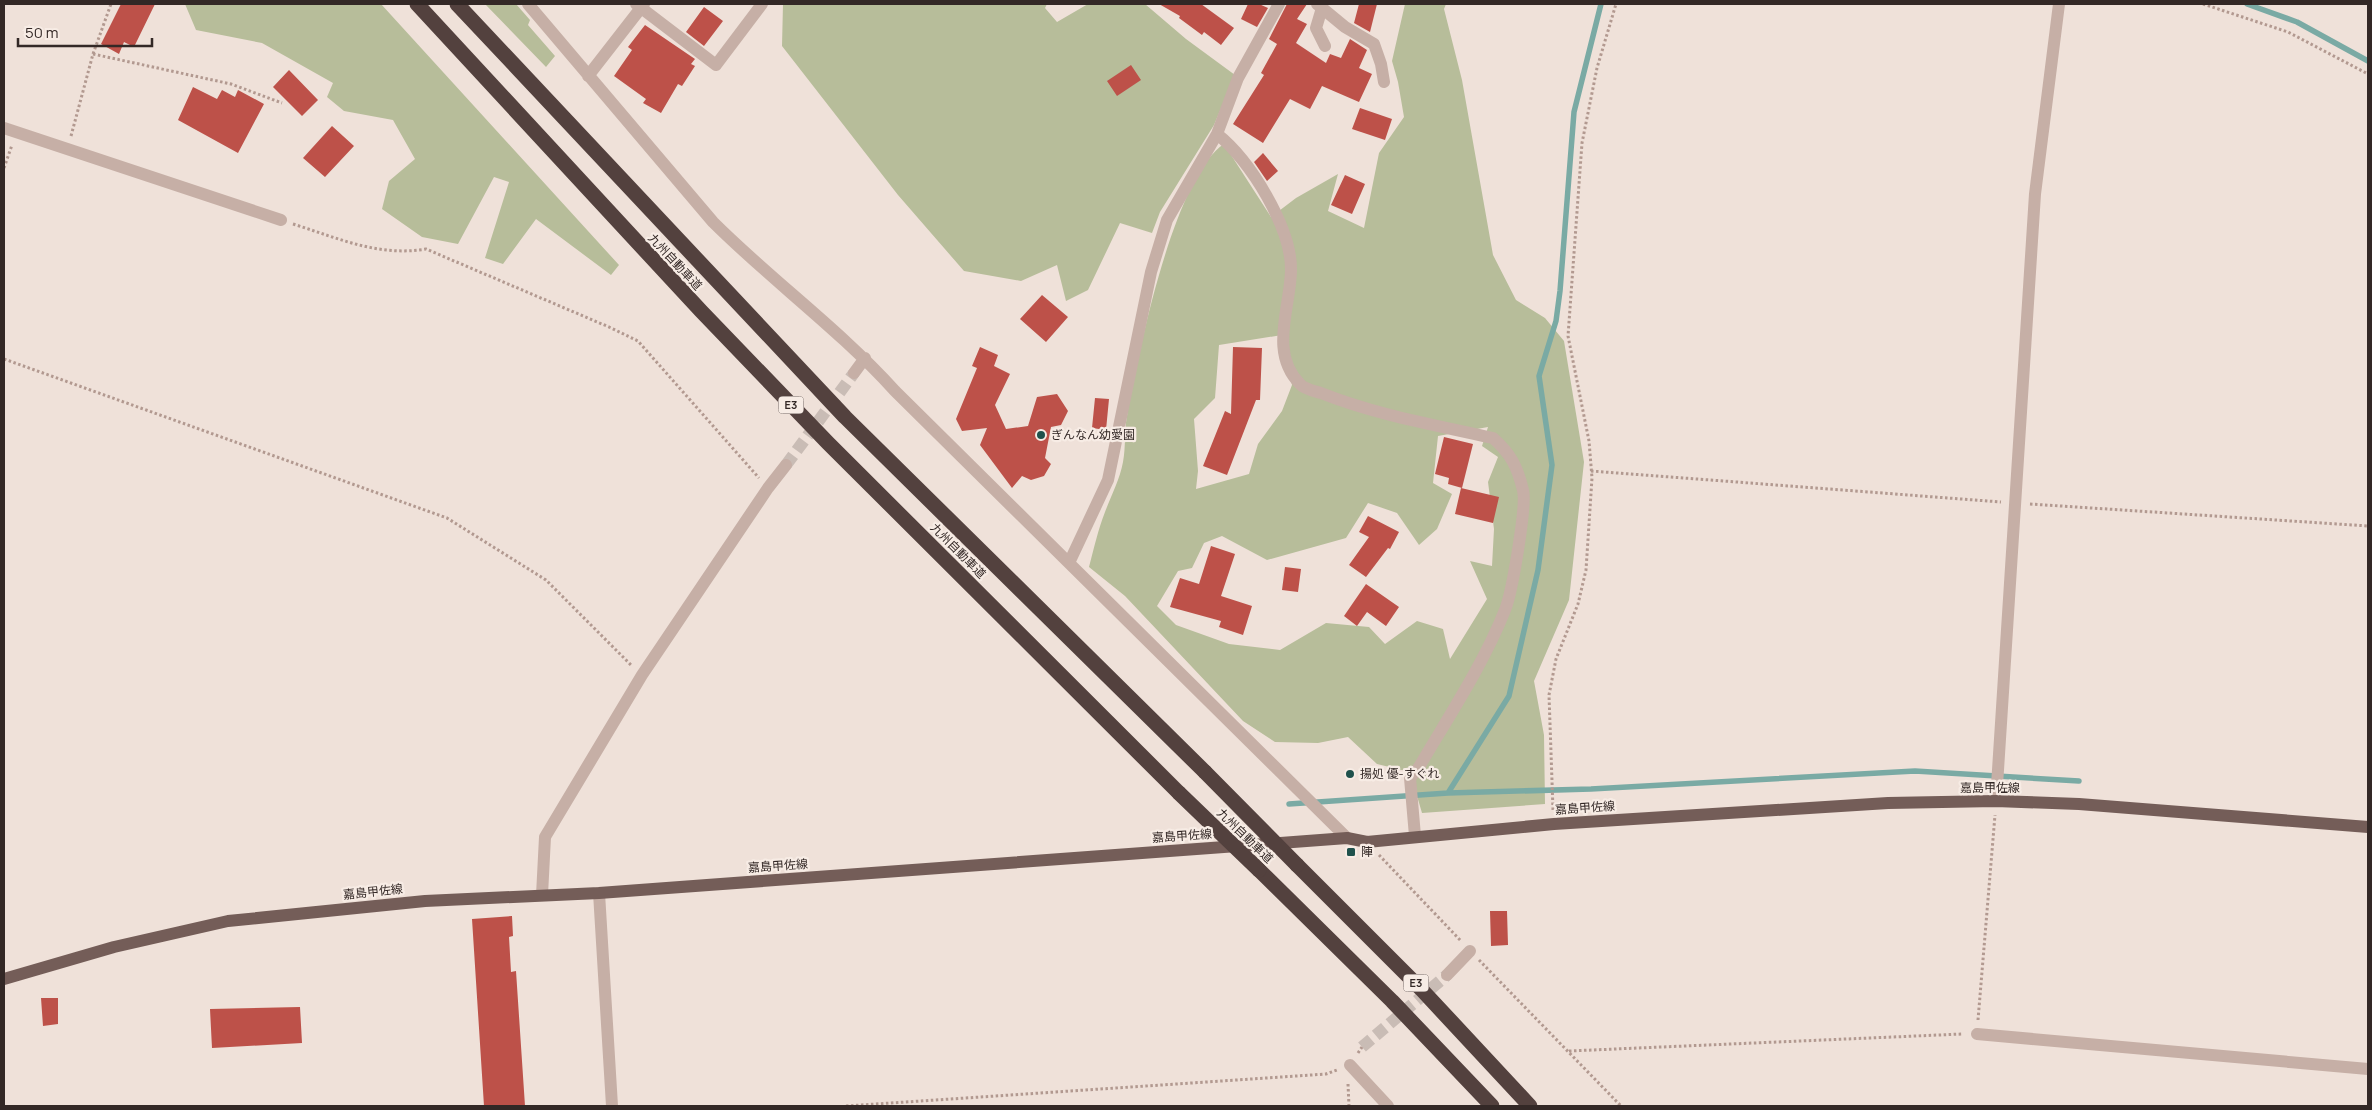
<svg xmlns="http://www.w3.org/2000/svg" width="2372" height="1110" font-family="Manrope,'Noto Sans JP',sans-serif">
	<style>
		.green { fill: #b7bd9a; fill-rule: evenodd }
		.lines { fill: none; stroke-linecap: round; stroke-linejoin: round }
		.stream { stroke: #7aaaa4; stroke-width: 5.5 }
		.building { fill: #bd5149 }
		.minor-tunnel { stroke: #c9bcb5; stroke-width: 12; stroke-dasharray: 12 6; stroke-linecap: butt }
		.path { stroke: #b29990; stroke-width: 3; stroke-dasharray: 2.5 2.5; stroke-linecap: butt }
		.minor { stroke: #c6afa6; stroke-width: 12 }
		.major { stroke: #745d58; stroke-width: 12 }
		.highway { stroke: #53413e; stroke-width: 15 }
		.highway-bridge { stroke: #53413e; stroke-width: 15 }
		.poi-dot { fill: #1f514c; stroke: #f7ece5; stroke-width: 2 }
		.labels { text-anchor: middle; stroke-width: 4.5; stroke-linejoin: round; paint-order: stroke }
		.shield { fill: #f7ece5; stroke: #6e635f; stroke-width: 1 }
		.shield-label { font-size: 11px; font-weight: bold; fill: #332826 }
		.street-label { font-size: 12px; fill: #332826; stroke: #f7ece5 }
		.poi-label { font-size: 12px; fill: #332826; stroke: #f7ece5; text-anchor: start }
	</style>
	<rect width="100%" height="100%" fill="#efe1d9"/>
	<path class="green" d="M185,4H381L619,265L611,275L536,219L503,264L485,258L509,182L494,177L458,244L422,237L382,209L389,181L415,159L393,120L344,111L327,97L333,83L262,43L196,30Z
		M485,4H516L530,20L528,25L555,56L546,67Z
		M783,4H1047L1045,8L1057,22L1088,4H1145L1186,39L1235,75L1214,125L1160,212L1152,233L1120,223L1088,290L1066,301L1057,265L1021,281L964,271L898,195L782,46Z
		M1405,4H1446L1444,9L1462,80L1493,255L1516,300L1545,318L1564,341L1584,462L1569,600L1534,681L1544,735L1545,804L1422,813L1410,772L1377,764L1348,737L1318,743L1275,742L1243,721L1125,596L1089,567C1094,548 1098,530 1105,512C1111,496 1120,479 1123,462C1126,447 1124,431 1127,416C1137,357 1174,176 1224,144L1271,217L1296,198L1338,174L1328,211L1364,228L1379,153L1404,117L1398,82L1392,61ZM1282,335L1292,385L1282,411L1258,444L1249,474L1196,489L1198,471L1194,419L1215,398L1219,345ZM1488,427L1482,446L1498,457L1488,482L1494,529L1492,566L1470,561L1487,599L1450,659L1443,629L1417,621L1385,644L1369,627L1326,623L1280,650L1229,644L1176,625L1157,606L1178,571L1192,568L1204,543L1222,536L1267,560L1346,538L1368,503L1397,513L1419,545L1437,529L1452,494L1433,483L1438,436Z"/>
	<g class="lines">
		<path class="stream" d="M2247,4L2297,22L2368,61
			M1448,793L1591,789L1915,771L2079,781
			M1289,804L1448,793L1509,696L1538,570L1552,465L1539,376L1556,321L1560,291L1574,112L1601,4"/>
	</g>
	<path class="building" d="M121,4H155L134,47L124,42L119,54L101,44Z
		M1159,4H1201L1234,28L1221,45L1204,32L1202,35L1179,18L1180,16Z
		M1248,4H1259L1268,8L1257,27L1241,19Z
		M1287,4H1307L1297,19L1307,24L1296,43L1326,63L1330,54L1341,58L1350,39L1367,50L1359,68L1372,74L1359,102L1322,86L1310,109L1290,99L1263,143L1233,124L1264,75L1261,73L1277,44L1269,39Z
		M1359,4H1377L1370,32L1354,23Z
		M704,7L723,21L704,46L686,32Z
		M645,25L695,59L691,64L695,66L682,86L678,84L661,113L643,103L646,99L614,76L632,50L628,47Z
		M1131,65L1141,80L1117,96L1107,81Z
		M289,70L318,100L302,116L273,87Z
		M193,87L217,99L222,90L235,97L238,90L264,104L238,153L178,120Z
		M1360,108L1392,119L1385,140L1352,129Z
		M332,126L354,146L325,177L303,158Z
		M1263,153L1278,171L1267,181L1254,162Z
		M1345,175L1365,184L1352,214L1331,205Z
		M1042,295L1068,317L1046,342L1020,319Z
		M980,347L998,355L994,366L1010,374L995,405L1006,429L1028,426L1037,397L1057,394L1068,411L1061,425L1051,427L1045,458L1051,464L1044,476L1031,480L1022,476L1012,488L980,445L987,428L962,431L956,419L977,368L972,366Z
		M1233,347L1262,348L1260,400H1256L1227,475L1203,466L1225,411L1231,414Z
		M1095,398L1109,399L1106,430L1092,428Z
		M1444,437L1473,444L1462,488L1448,484L1449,478L1435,474Z
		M1461,488L1499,497L1493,523L1455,514Z
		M1368,516L1399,532L1390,549L1388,548L1366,577L1349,565L1369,537L1359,532Z
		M1211,546L1235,554L1221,596L1252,606L1243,635L1219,627L1221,621L1170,607L1180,578L1199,584Z
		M1285,567L1301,569L1298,592L1282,590Z
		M1366,584L1399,607L1386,626L1367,612L1357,626L1344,616Z
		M1490,911H1507L1508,945L1491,946Z
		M512,916L513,936L509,937L511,972L516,971L525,1106H484L472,919Z
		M41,998H58V1024L43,1026Z
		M300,1007L302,1043L212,1048L210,1009Z"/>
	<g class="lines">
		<path class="minor-tunnel" d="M786,465L854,373
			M1362,1047L1447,975"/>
		<path class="path" d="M2203,4L2288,32L2368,74
			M93,54L231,84L282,103
			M71,136L93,54L111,4
			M4,168L12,145
			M293,224C338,238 378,257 426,249L609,327L638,341L759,478
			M4,359L447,518L546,580L632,666
			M1591,471L2001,502
			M2030,504L2368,526
			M1553,810L1549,695L1556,659L1578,604L1586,570L1592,478L1589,441L1568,336L1582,143L1597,68L1616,4
			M1379,855L1461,941
			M1479,960L1621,1106
			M1978,1020L1995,815
			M1569,1051L1962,1034
			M1358,1053L1362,1047
			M1348,1084L1349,1106
			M846,1106L1326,1074L1337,1070"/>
		<path class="minor" d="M528,4L713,222C771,280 839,329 895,391L1347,838
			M636,4L716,65L762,4
			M1317,4L1322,8L1316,28L1325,46
			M1322,8L1345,27L1374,44L1381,64L1384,82
			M588,76L644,4
			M4,128L281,220
			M1217,134C1250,160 1292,228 1291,271C1290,309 1269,353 1300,384C1304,389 1314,391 1321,393C1376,415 1436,425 1493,438C1511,454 1517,466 1523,490C1527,505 1512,593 1505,610C1483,665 1449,716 1419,767L1410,778L1415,836
			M854,373L865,358
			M1069,563L1108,480L1151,272L1167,220L1217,134L1238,78L1279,4
			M1996,801L2035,194L2059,4
			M599,893L612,1106
			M542,895L545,837L642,675L768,488L786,465
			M1447,975L1470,951
			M1977,1034L2368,1069
			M1350,1065L1388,1106"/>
		<path class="major" d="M4,979L114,947L228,921L425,901L599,893L1347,838L1367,842L1554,824L1888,803L1996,801L2079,804L2368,827"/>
		<path class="highway" d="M417,4L701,311L828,443L1179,793
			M457,4L845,417L1205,772
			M1297,865L1422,990L1530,1106
			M1259,870L1392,1001L1492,1106"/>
		<path class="highway-bridge" d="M1205,772L1297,865
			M1179,793L1259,870"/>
	</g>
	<g class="poi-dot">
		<circle cx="1041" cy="435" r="5"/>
		<circle cx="1350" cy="774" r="5"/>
		<rect x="1346" y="847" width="10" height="10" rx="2.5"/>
	</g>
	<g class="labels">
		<g class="shield">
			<rect x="778.5" y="396.5" width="25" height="17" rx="4"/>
			<rect x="1403.5" y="974.5" width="25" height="17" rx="4"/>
		</g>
		<g class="shield-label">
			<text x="791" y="409">E3</text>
			<text x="1416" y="987">E3</text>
		</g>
		<g class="street-label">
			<text transform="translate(675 262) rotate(47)" y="4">九州自動車道</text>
			<text transform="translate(958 551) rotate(45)" y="4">九州自動車道</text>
			<text x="1990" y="792">嘉島甲佐線</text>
			<text transform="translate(1585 808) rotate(-4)" y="4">嘉島甲佐線</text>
			<text transform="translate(1182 836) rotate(-4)" y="4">嘉島甲佐線</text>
			<text transform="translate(1245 836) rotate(44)" y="4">九州自動車道</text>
			<text transform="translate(778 866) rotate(-4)" y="4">嘉島甲佐線</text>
			<text transform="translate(373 892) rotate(-6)" y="4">嘉島甲佐線</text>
		</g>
		<g class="poi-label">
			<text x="1051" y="439">ぎんなん幼愛園</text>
			<text x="1360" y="778">揚処 優-すぐれ</text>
			<text x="1361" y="856">陣</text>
		</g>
	</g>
	<rect width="2372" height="1110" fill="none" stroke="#332826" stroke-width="10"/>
	<path d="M18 38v8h134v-8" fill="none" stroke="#332826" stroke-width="2.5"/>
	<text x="25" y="38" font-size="15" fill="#332826" stroke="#f7ece5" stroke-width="4" paint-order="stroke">50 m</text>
</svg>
